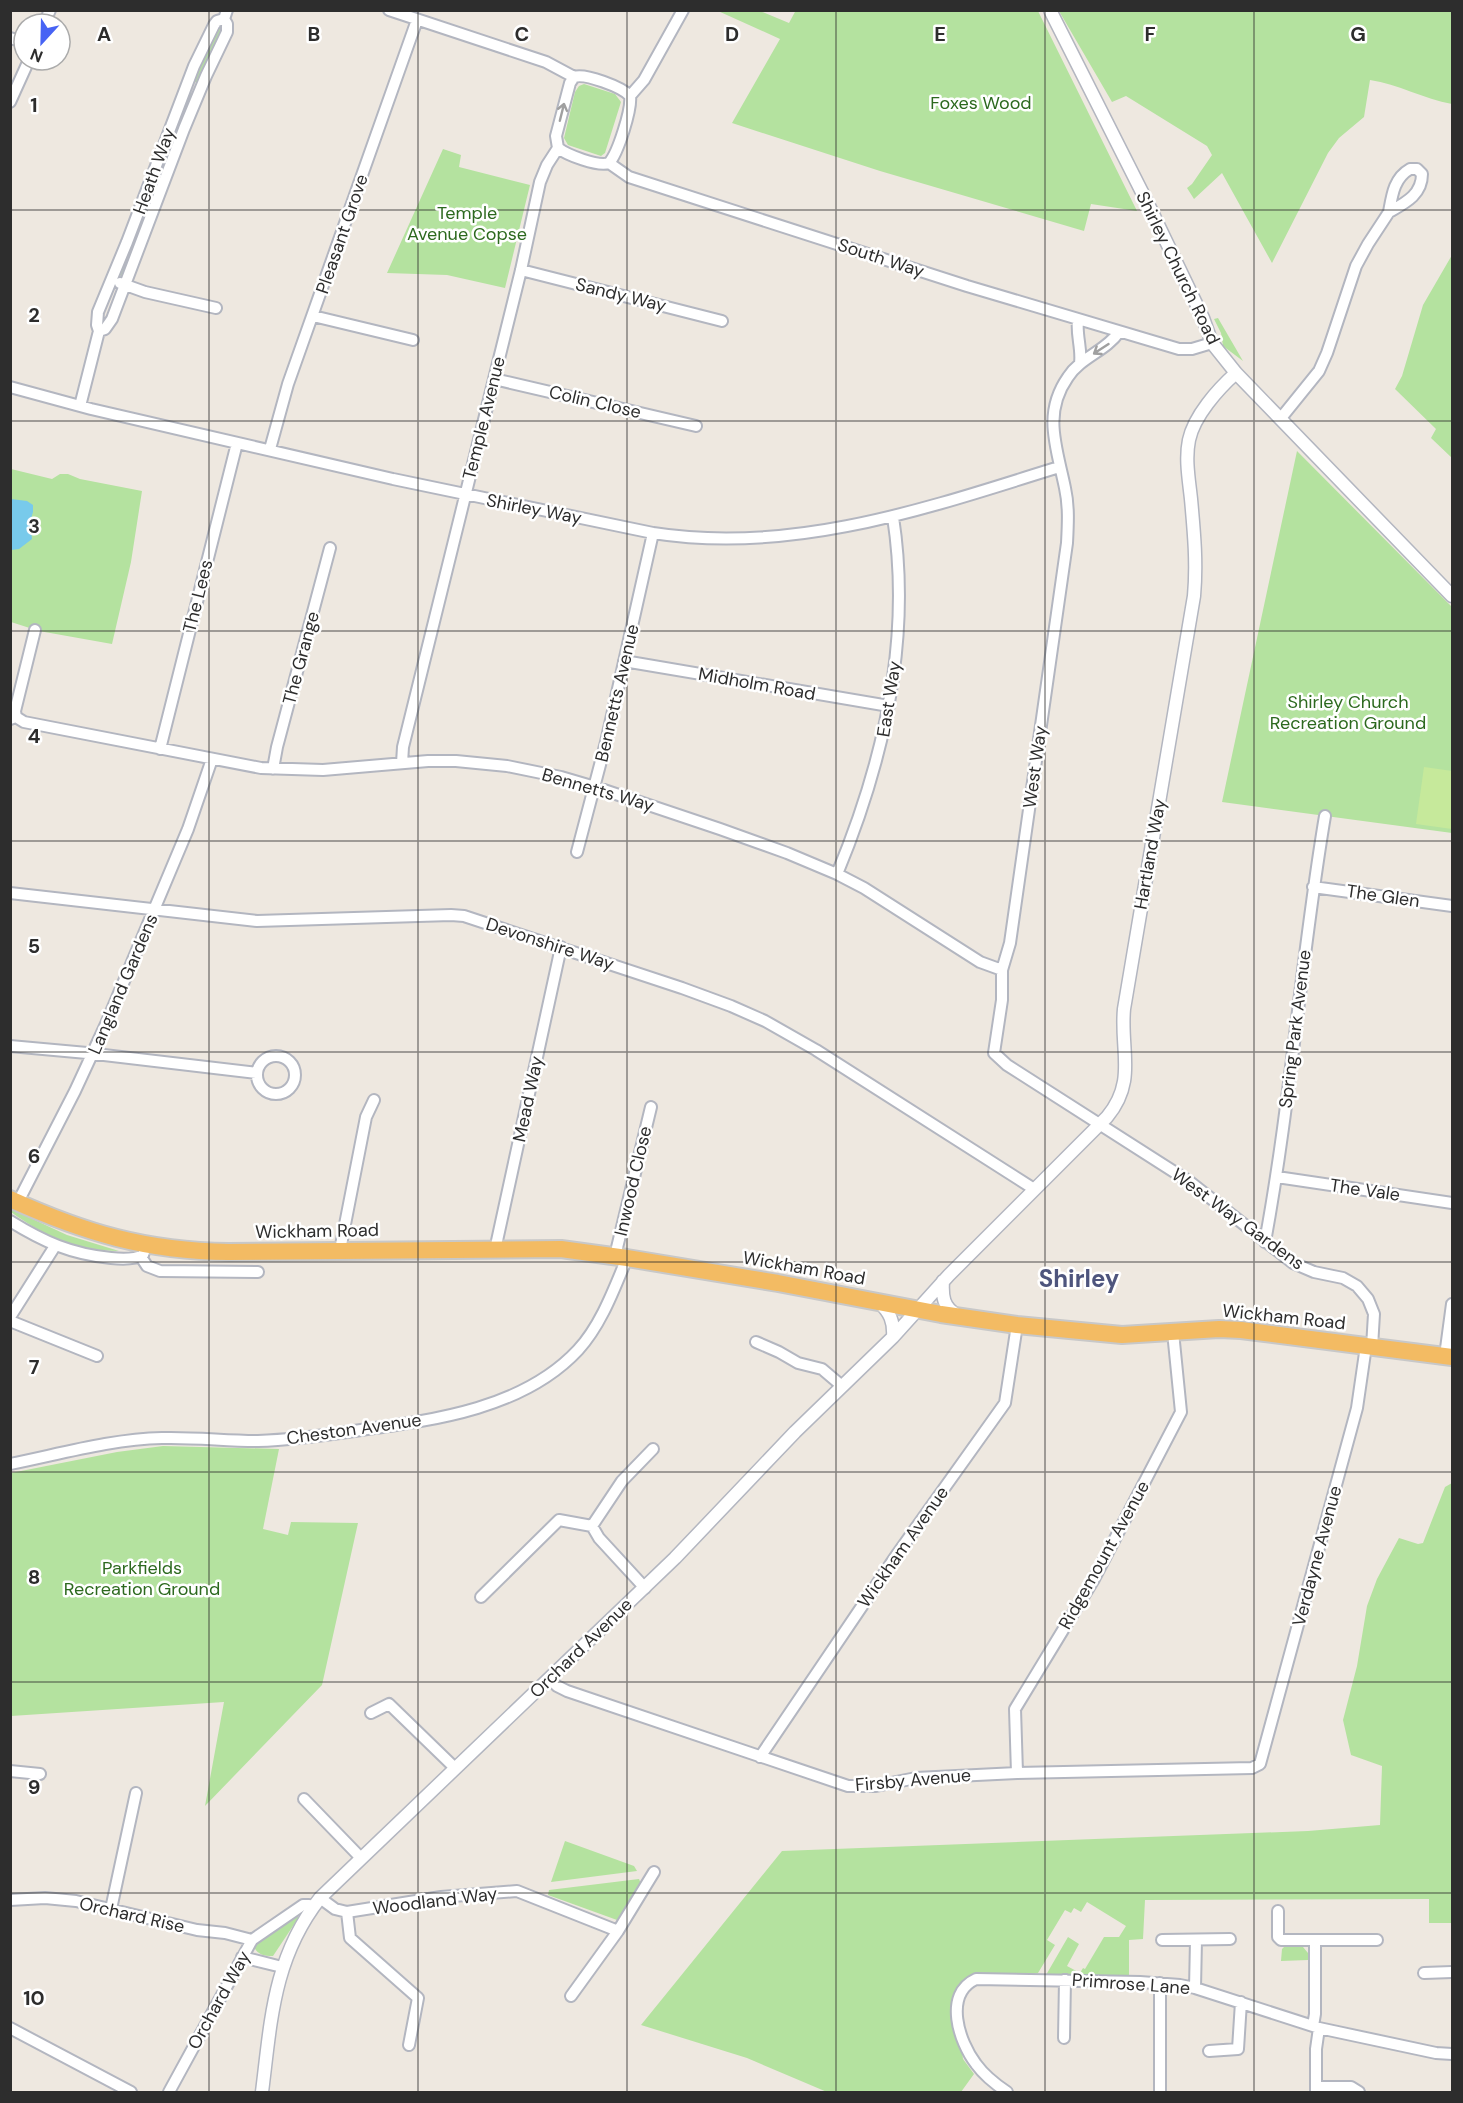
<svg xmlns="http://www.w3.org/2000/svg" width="1463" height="2103" font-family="'DM Sans',sans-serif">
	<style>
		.green { fill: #b4e29f }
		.pitch { fill: #c6e99b }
		.water { fill: #78caeb }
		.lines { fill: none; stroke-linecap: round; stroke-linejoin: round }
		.minor-casing { stroke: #b3b6c0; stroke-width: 14 }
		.tertiary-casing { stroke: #b3b6c0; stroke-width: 15 }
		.trunk-casing { stroke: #c8c8c8; stroke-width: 20 }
		.minor { stroke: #fff; stroke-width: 10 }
		.tertiary { stroke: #fff; stroke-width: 12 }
		.trunk { stroke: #f3bb63; stroke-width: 16 }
		.oneway { stroke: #a0a0a0 }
		.grid { fill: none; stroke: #2d2d2d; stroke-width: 1.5; stroke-opacity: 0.55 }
		.labels { text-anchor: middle; stroke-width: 5; stroke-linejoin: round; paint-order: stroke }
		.park-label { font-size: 18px; fill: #2c691e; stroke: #fff }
		.street-label { font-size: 18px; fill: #2d2d2d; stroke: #fff }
		.district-label { font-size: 24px; font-weight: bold; fill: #4e557d; stroke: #fff }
		.grid-label { font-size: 20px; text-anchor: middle; font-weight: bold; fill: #2d2d2d; stroke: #fff; stroke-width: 5; stroke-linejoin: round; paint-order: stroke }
	</style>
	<rect width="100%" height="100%" fill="#eee8e0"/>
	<path class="green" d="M796,10L1038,11L1137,211L1091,204L1084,231L880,171L732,123L780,39L718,11H760L789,23Z
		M1059,11H1452V104C1424,99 1398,84 1370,80L1364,117L1339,138L1328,153L1272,263L1222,173L1194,199L1187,188L1192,184L1212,155L1207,146L1126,96L1112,102Z
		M219,23L225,26L197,83L194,81V77Z
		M584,84L615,94L621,102L605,153L601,156L568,145L564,138L575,92L579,86Z
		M189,92L194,95L125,278L121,279L120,273Z
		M443,149L461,155L459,167L530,185L505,288L447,275L387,273Z
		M1452,255V458L1431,438L1436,429L1395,389L1402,376L1423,305Z
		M1218,318L1243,361L1223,346L1221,333L1214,319Z
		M1297,451L1452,607V833L1222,802Z
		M11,469L52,479L60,474H68L80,479L142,491L131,562L112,644L39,631L11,622Z
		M11,1209L67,1235L119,1251C78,1251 44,1236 11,1212Z
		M163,1446L279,1449L263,1529L288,1535L291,1522L358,1523L322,1685L205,1806L224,1702L11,1716V1473L117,1452Z
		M1452,1483V1923H1429V1899L1145,1900L1143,1939L1129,1940V1977L1046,1975L1068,1937L1079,1944L1067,1966L1080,1973L1083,1968L1085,1969L1104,1937H1119L1126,1926L1087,1902L1081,1912L1074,1908L1071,1913L1065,1910L1047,1940L1055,1945L1038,1973C1010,1979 972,1961 955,1994L963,2059L974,2074L961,2092H827L747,2058L641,2025L782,1851L1308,1831L1380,1825L1382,1766L1351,1755L1343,1720L1357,1666L1367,1606L1377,1579L1399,1538L1418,1544L1423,1543L1445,1487Z
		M565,1841L634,1866L637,1871L551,1882Z
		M639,1879L641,1884L617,1920L548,1895L549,1890Z
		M295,1917H299L273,1956C264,1956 258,1955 254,1947L258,1943Z
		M1288,1943H1293L1295,1946L1303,1947L1308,1953V1960L1281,1961L1282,1949Z"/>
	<path class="pitch" d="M1424,767L1452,771V829L1416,824Z"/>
	<path class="water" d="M11,499L27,501L33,505V512L30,522L32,539L19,549L11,550Z"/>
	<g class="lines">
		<defs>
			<path id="minor" d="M389,10L546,62L574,77C585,73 622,87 630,96
				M44,24L50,10
				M10,38L24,42
				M10,102L29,60
				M558,148C567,155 598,167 609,163
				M609,163L629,177L967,286L1179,349H1192L1212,343
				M609,163C618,153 632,109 630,96L644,80L683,10
				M1410,169H1417L1422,174C1422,195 1405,203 1389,212C1392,195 1394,178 1410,169Z
				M521,270L722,321
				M120,283L145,292L216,308
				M313,316L413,340
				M1078,320C1076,335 1082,349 1080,363
				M99,331L105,329L112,319L184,129L206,76L227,32V24L224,19
				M1119,332C1106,351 1081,357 1068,377C1042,414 1057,448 1065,488C1069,506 1068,524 1067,543L1010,943L1002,970V1000L994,1053L1007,1065L1190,1182L1293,1263L1314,1272L1343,1278L1357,1286L1368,1299L1374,1314L1372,1347
				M494,379L696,426
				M10,387L91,409L393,479L653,533C793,555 928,508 1059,467
				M80,406L99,331L97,325L98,312L127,242L194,66L214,25L217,21L224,19L227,10
				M1281,418L1319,371L1327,353L1356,266L1368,244L1389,212
				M270,449L288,384L417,20
				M624,661L889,706
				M16,717L15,711L35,630
				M10,719L16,717L24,722L261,768L323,770L428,761H456L507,766L561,777L595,787L720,829L787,853L837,874L864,888L980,962L1002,970
				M160,749L237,443
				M402,763L403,747L521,270L540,182L547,165L558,148L556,136L570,83L574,77
				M273,769L277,747L330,548
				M577,852L606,742L653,533
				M837,874C884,761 912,639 893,517
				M1313,887L1452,906
				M10,893L257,921L451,915L464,916L682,988L731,1006L765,1021L816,1050L1034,1189
				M10,1046L87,1053L257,1073
				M257 1075a19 19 0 1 1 38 0a19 19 0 1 1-38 0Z
				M1277,1177L1452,1203
				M18,1202L75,1091L106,1024L188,829L212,759
				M10,1221C44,1242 71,1254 111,1258C121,1259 134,1260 143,1255L146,1246
				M1265,1242C1291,1101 1301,957 1325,816
				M340,1250L366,1117L374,1100
				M495,1250L561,947
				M615,1256L651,1107
				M141,1257L147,1266L160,1271L258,1272
				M10,1317L55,1246
				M10,1321L97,1356
				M756,1342L779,1352L798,1363L822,1369L842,1386
				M1445,1356L1452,1304
				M10,1464C60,1454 112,1439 162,1438C194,1437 226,1441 258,1441C292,1440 327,1435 361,1430C436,1420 524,1408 578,1350C601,1325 614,1289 627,1258
				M592,1526L599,1538L645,1588
				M481,1597L559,1520L592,1526L622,1481L653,1449
				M550,1679L557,1686L567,1691L848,1786H876L916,1778L1017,1773L1252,1768L1260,1764L1357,1408L1366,1346
				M371,1713L389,1704L455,1768
				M760,1757L898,1553L1005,1403L1017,1325
				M10,1771L40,1774
				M1017,1773L1015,1709L1094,1579L1181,1412L1173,1332
				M304,1799L361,1858
				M320,1898L335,1909L347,1912L441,1897L517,1891L618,1931
				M10,1900L45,1898L76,1901L197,1930L225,1933L252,1940
				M111,1909L136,1793
				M1278,1911V1937L1281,1940H1377
				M347,1912L350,1938L418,1998L409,2045
				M1162,1940L1230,1939
				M242,1957L282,1967
				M1424,1973L1452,1972
				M1195,1988L1196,1940
				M571,1996L618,1931L654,1872
				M1313,2026L1315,2014V1940
				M10,2028L131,2092
				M1064,2038L1065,1980
				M1209,2051L1238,2049L1241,2002
				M1316,2087H1351L1359,2092
				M169,2092L252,1940L303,1905H309L312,1908
				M1007,2092C995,2084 984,2075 976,2064C959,2042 943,1994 976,1979L1140,1982L1180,1985L1195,1988L1319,2028L1436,2053L1452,2054
				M1160,2092V1983
				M1316,2092V2049L1319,2028"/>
			<path id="tertiary" d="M1050,10L1151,210L1203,318L1212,343L1236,373L1452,596
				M943,1281C942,1296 943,1307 957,1315
				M879,1302C890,1313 894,1321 893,1337
				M262,2092C271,2021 273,1958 320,1898L675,1558L795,1432L893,1337L949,1275L1107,1117C1137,1081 1120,1050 1124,1009L1194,596C1197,563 1194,532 1191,499C1189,480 1185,459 1189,440C1194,416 1218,389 1236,373"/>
			<path id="trunk" d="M10,1199C85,1233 146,1251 229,1252L561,1249L627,1258L778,1283L941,1314L1017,1325L1122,1335L1219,1329L1241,1330L1452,1357"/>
		</defs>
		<use href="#minor" class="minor-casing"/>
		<use href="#tertiary" class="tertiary-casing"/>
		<use href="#trunk" class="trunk-casing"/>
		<use href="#minor" class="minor"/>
		<use href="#tertiary" class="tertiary"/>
		<use href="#trunk" class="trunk"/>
	</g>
	<defs><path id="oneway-shaft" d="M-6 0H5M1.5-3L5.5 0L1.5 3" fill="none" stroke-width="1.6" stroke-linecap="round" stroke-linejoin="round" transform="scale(1.5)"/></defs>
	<g class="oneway">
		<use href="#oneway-shaft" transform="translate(562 112) rotate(-76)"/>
		<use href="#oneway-shaft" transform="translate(1101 349) rotate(147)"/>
	</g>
	<path class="grid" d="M209,10V2092M418,10V2092M627,10V2092M836,10V2092M1045,10V2092M1254,10V2092M10,210H1452M10,421H1452M10,631H1452M10,841H1452M10,1052H1452M10,1262H1452M10,1472H1452M10,1682H1452M10,1893H1452"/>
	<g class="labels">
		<g class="park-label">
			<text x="981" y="109">Foxes Wood</text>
			<text x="467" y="219">Temple<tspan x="467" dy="21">Avenue Copse</tspan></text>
			<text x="1348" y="708">Shirley Church<tspan x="1348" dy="21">Recreation Ground</tspan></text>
			<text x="142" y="1574">Parkfields<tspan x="142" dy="21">Recreation Ground</tspan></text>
		</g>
		<g class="street-label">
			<text transform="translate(154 171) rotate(-70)" y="6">Heath Way</text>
			<text transform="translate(342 234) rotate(-71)" y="6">Pleasant Grove</text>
			<text transform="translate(881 258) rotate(18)" y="6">South Way</text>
			<text transform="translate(1178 268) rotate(64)" y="6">Shirley Church Road</text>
			<text transform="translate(621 295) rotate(14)" y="6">Sandy Way</text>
			<text transform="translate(595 402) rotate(13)" y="6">Colin Close</text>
			<text transform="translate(484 418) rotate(-76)" y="6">Temple Avenue</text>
			<text transform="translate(534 509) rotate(11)" y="6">Shirley Way</text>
			<text transform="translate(198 596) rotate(-76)" y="6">The Lees</text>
			<text transform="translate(301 658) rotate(-75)" y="6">The Grange</text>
			<text transform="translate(757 684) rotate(10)" y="6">Midholm Road</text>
			<text transform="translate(617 693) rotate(-77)" y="6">Bennetts Avenue</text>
			<text transform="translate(889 699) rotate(-81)" y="6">East Way</text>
			<text transform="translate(1035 767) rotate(-82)" y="6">West Way</text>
			<text transform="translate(598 790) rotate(16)" y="6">Bennetts Way</text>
			<text transform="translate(1150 854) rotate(-80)" y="6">Hartland Way</text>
			<text transform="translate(1383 896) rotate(8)" y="6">The Glen</text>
			<text transform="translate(550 944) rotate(18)" y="6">Devonshire Way</text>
			<text transform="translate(123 984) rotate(-67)" y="6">Langland Gardens</text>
			<text transform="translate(1295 1029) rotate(-83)" y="6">Spring Park Avenue</text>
			<text transform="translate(528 1099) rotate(-78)" y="6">Mead Way</text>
			<text transform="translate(633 1181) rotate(-77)" y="6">Inwood Close</text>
			<text transform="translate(1365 1190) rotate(8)" y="6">The Vale</text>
			<text transform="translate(1238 1219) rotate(36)" y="6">West Way Gardens</text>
			<text transform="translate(317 1231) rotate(-1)" y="6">Wickham Road</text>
			<text transform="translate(804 1268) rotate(10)" y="6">Wickham Road</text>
			<text transform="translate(1284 1317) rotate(6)" y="6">Wickham Road</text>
			<text transform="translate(354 1429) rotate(-8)" y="6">Cheston Avenue</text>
			<text transform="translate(903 1547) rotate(-55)" y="6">Wickham Avenue</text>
			<text transform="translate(1104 1555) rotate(-61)" y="6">Ridgemount Avenue</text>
			<text transform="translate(1317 1556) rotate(-75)" y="6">Verdayne Avenue</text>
			<text transform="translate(581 1648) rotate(-44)" y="6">Orchard Avenue</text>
			<text transform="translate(913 1780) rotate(-5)" y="6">Firsby Avenue</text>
			<text transform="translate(435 1901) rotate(-7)" y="6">Woodland Way</text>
			<text transform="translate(132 1915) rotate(13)" y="6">Orchard Rise</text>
			<text transform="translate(1131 1984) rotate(4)" y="6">Primrose Lane</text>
			<text transform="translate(219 2000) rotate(-61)" y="6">Orchard Way</text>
		</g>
		<g class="district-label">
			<text x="1079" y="1287">Shirley</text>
		</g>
	</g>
	<g class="grid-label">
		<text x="104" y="41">A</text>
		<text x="314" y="41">B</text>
		<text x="522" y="41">C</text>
		<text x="732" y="41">D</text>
		<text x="940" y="41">E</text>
		<text x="1150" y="41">F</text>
		<text x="1358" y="41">G</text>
		<text x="34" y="112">1</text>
		<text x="34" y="322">2</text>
		<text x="34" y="533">3</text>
		<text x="34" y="743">4</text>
		<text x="34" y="953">5</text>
		<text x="34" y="1163">6</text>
		<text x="34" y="1374">7</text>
		<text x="34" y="1584">8</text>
		<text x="34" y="1794">9</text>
		<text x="34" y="2005">10</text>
	</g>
	<rect width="1463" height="2103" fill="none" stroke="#2d2d2d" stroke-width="24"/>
	<g transform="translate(42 42) rotate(202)"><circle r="28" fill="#ffffff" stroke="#ababab" stroke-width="1.5"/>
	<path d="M0-4.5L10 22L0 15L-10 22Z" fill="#4763f4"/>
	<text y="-9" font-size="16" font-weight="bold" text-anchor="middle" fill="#2d2d2d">N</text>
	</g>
</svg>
